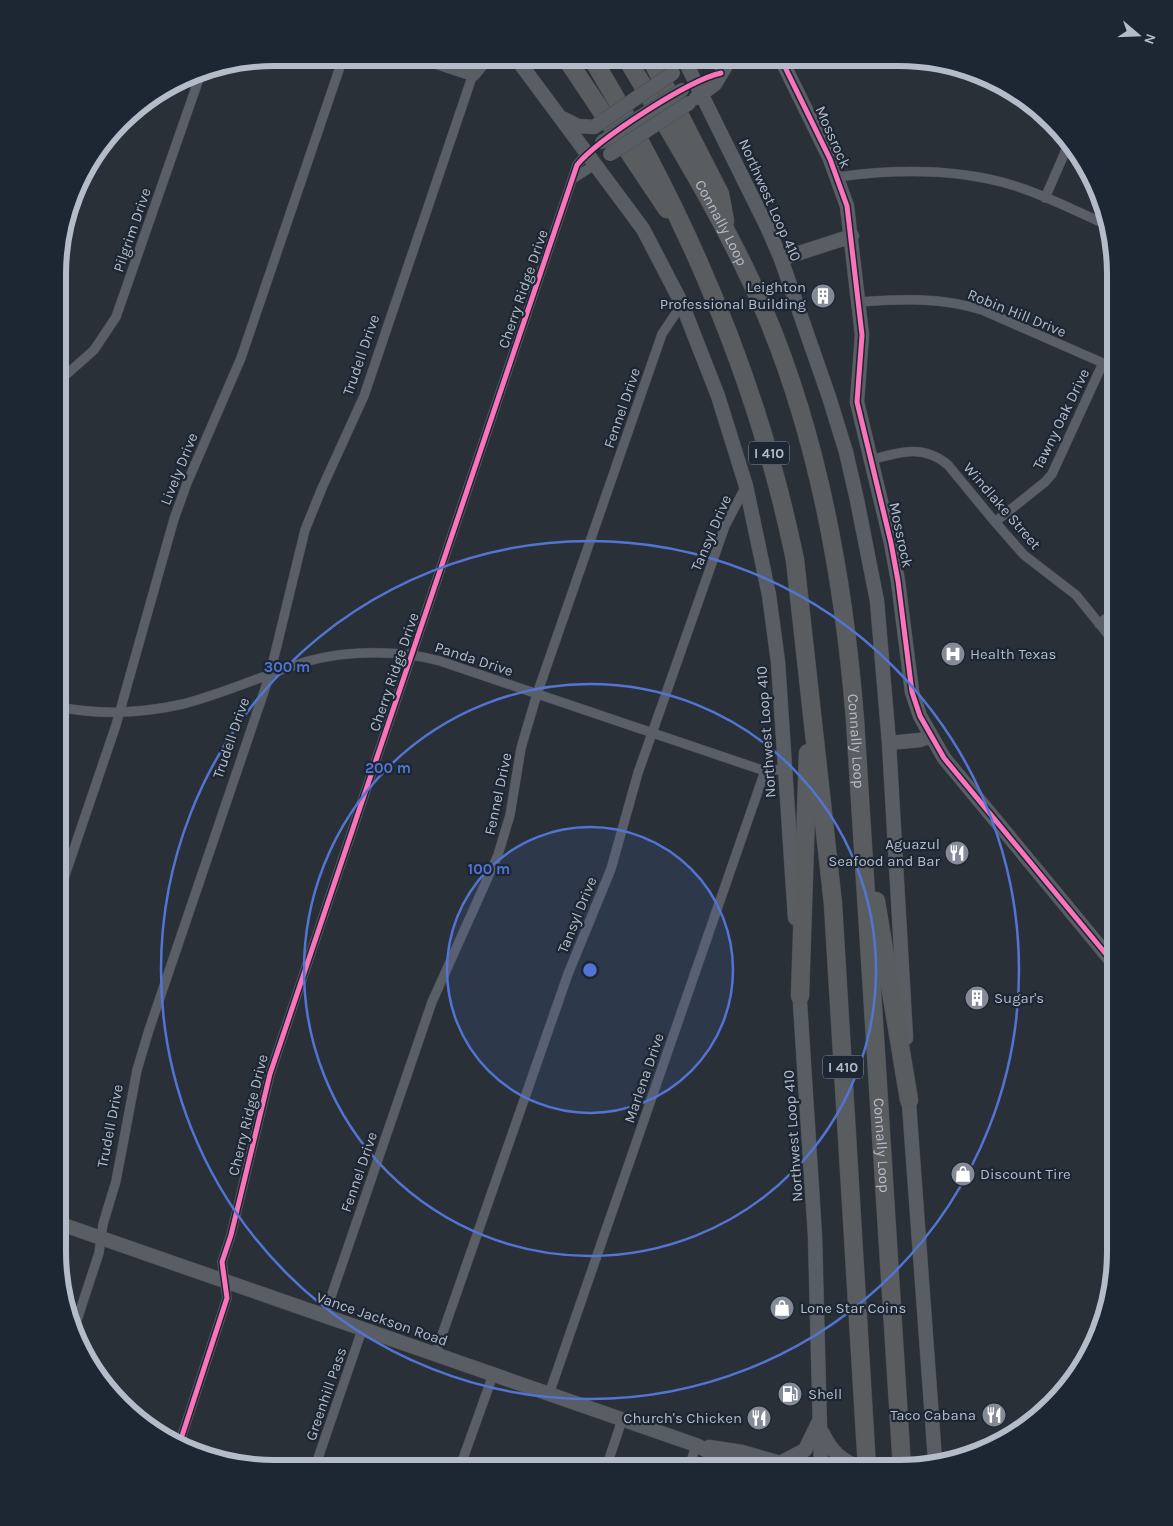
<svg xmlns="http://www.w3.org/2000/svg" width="1173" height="1526" font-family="Karla,sans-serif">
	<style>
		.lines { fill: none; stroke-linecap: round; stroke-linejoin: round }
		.street-casing { stroke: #484c53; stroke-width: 10 }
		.secondary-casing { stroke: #484c53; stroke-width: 15 }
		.highway-casing { stroke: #474c53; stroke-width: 19 }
		.street { stroke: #5a5e66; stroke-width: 9 }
		.secondary { stroke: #595d64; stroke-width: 14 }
		.highway { stroke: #5a5d60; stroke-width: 18 }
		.secondary-bridge-casing { stroke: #484c53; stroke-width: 15; stroke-linecap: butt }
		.secondary-bridge { stroke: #595d64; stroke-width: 14 }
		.cycleway-casing { stroke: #1d2633; stroke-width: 8 }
		.cycleway { stroke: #fb73b8; stroke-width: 5 }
		.ring { fill: none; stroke: #5274d3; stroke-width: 2.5 }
		.labels { text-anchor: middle; stroke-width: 4.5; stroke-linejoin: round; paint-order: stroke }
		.shield { fill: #1d2633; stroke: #878f9c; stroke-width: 1 }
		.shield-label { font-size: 14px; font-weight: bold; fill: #b4bcc9 }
		.street-label { font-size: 15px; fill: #b4bcc9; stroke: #1d2633 }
		.poi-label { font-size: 15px; fill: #b4bcc9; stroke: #1d2633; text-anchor: start }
		.rim { fill: none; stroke: #b4bcc9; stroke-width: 6 }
		.centre { fill: #5274d3; stroke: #1d2633; stroke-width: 2.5 }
		.ring-label { font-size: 15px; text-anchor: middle; font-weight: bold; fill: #5274d3; stroke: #1d2633; stroke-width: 4.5; stroke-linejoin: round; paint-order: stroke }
	</style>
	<rect width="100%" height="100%" fill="#2a3038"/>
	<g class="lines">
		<defs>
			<path id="street" d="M838,177C896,169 955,168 1012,185C1043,194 1073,210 1103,223
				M574,178L596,164
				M1045,198L1069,143
				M859,302C901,299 941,297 982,310L1103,363L1052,474L1045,482L995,522
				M59,381L94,350L116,317L202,70
				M871,460C900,452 923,444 948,465L995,522L1024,555L1076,595L1115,643
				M1099,624L1115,611
				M59,707C99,715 143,713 183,704C226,693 266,674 308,661C349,650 400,650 440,661L765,771L785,769
				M58,896L116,725L174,519L187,483L241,358L343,58
				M324,1317L432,1002L498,855L510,815L521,748L537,694L662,334L682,304
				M75,1326L99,1253L103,1224L116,1181L137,1070L149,1030L270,674L305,530L322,488L364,396L473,74
				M435,1355L568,974L611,869L638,773L725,526L746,486
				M549,1394L765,771
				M180,1442L227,1298L222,1262L231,1235L270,1074L577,165L587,153
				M315,1467L362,1330
				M460,1467L493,1375
				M606,1468L622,1420
				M689,1468L696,1445"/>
			<path id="secondary" d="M425,58L473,74L486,58
				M516,58L643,229L682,304L718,396L746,486L769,595L778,662L795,918
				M684,59L768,229L781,259L829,397L846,452L857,500L877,601L889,743L906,1038
				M781,59L830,159L847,206L862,335L857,402L891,543L898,581L912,692L920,716L944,758L1115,965
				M696,98L715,84L730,59
				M562,118L578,126L594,127
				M781,259L852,236
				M889,743L920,740L931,736
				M799,987L815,1236L821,1468
				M908,1090L935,1460
				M58,1223L696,1445L741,1468
				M822,1432C831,1451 842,1462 862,1468
				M709,1447L742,1452L798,1468
				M780,1463L805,1450L818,1423"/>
			<g id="highway">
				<path d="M566,58L667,209"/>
				<path d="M592,58C687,215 758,380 795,560L833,904L867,1468"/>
				<path id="s1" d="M627,59C675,140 726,222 764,310C819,439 844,581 855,720L902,1468"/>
				<path d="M651,59L720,194L725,221"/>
				<path d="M876,901L909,1100"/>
				<path d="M800,996L808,753"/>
			</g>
		</defs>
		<use href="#street" class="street-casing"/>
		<use href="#secondary" class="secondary-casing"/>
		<use href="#highway" class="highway-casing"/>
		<use href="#street" class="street"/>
		<use href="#secondary" class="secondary"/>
		<use href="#highway" class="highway"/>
		<defs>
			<path id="secondary-bridge" d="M594,127L673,73
				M602,142L682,90
				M610,154L689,103"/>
		</defs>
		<use href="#secondary-bridge" class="secondary-bridge-casing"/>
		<use href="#secondary-bridge" class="secondary-bridge"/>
		<defs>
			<path id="cycleway" d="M781,59L830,159L847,206L862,335L857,402L891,543L898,581L912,692L920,716L944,758L1115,965
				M180,1442L227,1298L222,1262L231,1235L270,1074L577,165C598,139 689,80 721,73"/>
		</defs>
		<use href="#cycleway" class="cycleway-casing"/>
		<use href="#cycleway" class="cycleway"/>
	</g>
	<circle cx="590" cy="970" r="143" fill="#5274d3" fill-opacity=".12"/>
	<g class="ring">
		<circle cx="590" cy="970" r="143"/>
		<circle cx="590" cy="970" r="286"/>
		<circle cx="590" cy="970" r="429"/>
	</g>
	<defs>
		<symbol id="building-disc" viewBox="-11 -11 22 22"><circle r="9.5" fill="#848b96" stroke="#1d2633"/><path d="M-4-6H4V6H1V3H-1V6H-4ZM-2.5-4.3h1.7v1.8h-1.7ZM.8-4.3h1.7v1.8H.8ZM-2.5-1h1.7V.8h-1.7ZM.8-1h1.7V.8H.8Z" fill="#fff"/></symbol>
		<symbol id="hospital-disc" viewBox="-11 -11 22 22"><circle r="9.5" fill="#848b96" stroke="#1d2633"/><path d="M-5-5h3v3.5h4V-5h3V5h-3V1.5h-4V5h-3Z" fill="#fff"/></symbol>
		<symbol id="restaurant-disc" viewBox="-11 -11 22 22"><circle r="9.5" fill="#848b96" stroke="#1d2633"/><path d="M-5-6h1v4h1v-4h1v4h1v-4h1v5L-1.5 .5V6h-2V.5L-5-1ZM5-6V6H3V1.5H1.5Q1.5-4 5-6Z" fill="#fff"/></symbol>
		<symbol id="shop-disc" viewBox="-11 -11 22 22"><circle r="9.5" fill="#848b96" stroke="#1d2633"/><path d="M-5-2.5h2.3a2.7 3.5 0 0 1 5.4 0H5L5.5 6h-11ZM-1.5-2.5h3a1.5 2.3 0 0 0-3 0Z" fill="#fff"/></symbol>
		<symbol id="fuel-disc" viewBox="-11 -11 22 22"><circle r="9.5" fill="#848b96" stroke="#1d2633"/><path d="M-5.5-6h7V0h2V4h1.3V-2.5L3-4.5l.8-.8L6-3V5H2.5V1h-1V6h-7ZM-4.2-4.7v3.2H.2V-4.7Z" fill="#fff"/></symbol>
	</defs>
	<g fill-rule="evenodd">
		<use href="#building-disc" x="809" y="282" width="28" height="28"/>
		<use href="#hospital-disc" x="939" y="640" width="28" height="28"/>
		<use href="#restaurant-disc" x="943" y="839" width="28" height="28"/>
		<use href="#building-disc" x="963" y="984" width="28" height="28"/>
		<use href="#shop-disc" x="949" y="1160" width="28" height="28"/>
		<use href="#shop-disc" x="768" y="1294" width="28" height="28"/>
		<use href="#fuel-disc" x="776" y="1380" width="28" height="28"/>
		<use href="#restaurant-disc" x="980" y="1401" width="28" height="28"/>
		<use href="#restaurant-disc" x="745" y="1404" width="28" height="28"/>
	</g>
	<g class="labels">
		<g class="shield">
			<rect x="749" y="441.5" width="40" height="23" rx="4"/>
			<rect x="823" y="1055.5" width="40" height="23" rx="4"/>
		</g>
		<g class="shield-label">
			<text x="769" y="458">I 410</text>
			<text x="843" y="1072">I 410</text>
		</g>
		<g class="street-label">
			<text transform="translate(833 137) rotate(66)" y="5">Mossrock</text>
			<text transform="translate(770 200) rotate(66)" y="5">Northwest Loop 410</text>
			<text dy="5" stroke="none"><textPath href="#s1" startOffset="189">Connally Loop</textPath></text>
			<text transform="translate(132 230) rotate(-71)" y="5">Pilgrim Drive</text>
			<text transform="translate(523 289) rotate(-71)" y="5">Cherry Ridge Drive</text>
			<text transform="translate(1017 313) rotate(22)" y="5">Robin Hill Drive</text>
			<text transform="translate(361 355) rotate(-71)" y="5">Trudell Drive</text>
			<text transform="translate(622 408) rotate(-71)" y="5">Fennel Drive</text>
			<text transform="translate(1061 419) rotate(-64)" y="5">Tawny Oak Drive</text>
			<text transform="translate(179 469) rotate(-68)" y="5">Lively Drive</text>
			<text transform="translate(1002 506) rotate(49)" y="5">Windlake Street</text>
			<text transform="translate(711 533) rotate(-67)" y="5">Tansyl Drive</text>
			<text transform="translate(901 535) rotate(78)" y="5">Mossrock</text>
			<text transform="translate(474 659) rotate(18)" y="5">Panda Drive</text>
			<text transform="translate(394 672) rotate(-71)" y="5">Cherry Ridge Drive</text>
			<text transform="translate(766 732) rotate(-94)" y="5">Northwest Loop 410</text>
			<text transform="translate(231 738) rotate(-71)" y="5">Trudell Drive</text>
			<text dy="5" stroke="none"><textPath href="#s1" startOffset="729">Connally Loop</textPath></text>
			<text transform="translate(498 794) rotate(-78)" y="5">Fennel Drive</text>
			<text transform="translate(577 915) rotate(-68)" y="5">Tansyl Drive</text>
			<text transform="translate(644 1078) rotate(-71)" y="5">Marlena Drive</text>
			<text transform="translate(248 1115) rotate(-76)" y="5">Cherry Ridge Drive</text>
			<text transform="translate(110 1126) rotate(-79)" y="5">Trudell Drive</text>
			<text transform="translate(793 1136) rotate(-94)" y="5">Northwest Loop 410</text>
			<text dy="5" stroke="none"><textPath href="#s1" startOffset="1134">Connally Loop</textPath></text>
			<text transform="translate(359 1172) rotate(-71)" y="5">Fennel Drive</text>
			<text transform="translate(382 1319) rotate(19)" y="5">Vance Jackson Road</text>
			<text transform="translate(326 1394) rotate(-71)" y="5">Greenhill Pass</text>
		</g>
		<g class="poi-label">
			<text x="806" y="292" text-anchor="end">Leighton<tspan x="806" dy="17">Professional Building</tspan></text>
			<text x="970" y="659">Health Texas</text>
			<text x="940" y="849" text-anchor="end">Aguazul<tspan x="940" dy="17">Seafood and Bar</tspan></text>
			<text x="994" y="1003">Sugar's</text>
			<text x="980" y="1179">Discount Tire</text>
			<text x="800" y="1313">Lone Star Coins</text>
			<text x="808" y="1399">Shell</text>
			<text x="976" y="1420" text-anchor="end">Taco Cabana</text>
			<text x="742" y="1423" text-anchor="end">Church's Chicken</text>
		</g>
	</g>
	<path d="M0 0H1173V1526H0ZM274 66H899A208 208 0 0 1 1107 274V1252A208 208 0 0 1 899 1460H274A208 208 0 0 1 66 1252V274A208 208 0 0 1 274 66Z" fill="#1d2633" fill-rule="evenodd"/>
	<path class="rim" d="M274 66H899A208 208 0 0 1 1107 274V1252A208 208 0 0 1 899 1460H274A208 208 0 0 1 66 1252V274A208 208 0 0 1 274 66Z"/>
	<circle cx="590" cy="970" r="8" class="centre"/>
	<g class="ring-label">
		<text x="287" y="672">300 m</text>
		<text x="388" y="773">200 m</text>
		<text x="489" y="874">100 m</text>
	</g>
	<g transform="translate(1138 35) rotate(109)" stroke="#1d2633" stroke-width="4" paint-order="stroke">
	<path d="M0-4L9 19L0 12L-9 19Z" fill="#b4bcc9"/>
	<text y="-8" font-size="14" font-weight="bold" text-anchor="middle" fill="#b4bcc9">N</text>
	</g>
</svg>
